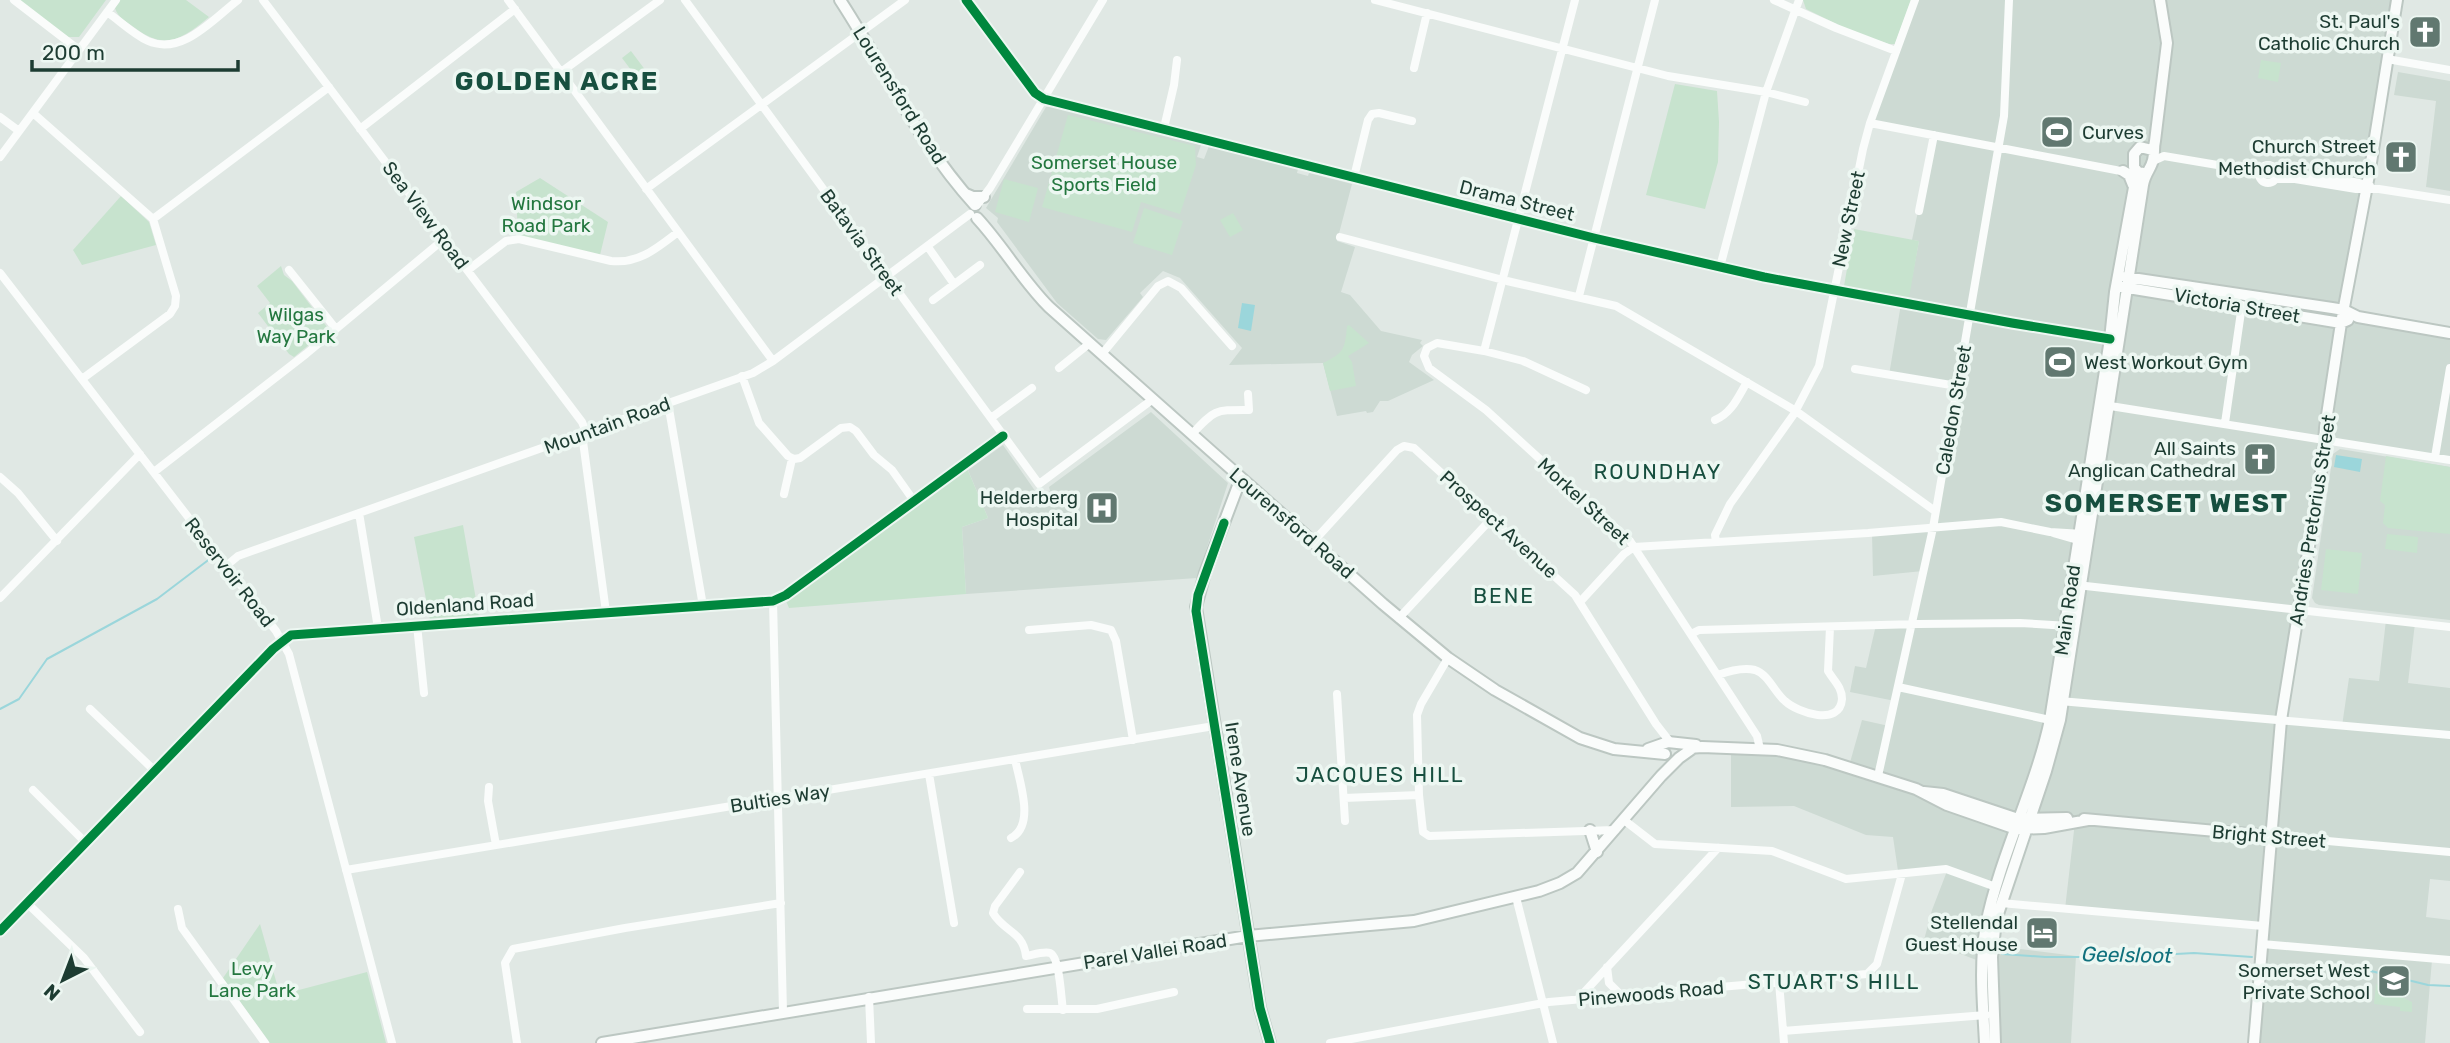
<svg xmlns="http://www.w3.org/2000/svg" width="2450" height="1043" font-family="Rubik,sans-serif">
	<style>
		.built { fill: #cddad3 }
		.green { fill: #c7e3ce }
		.water { fill: #9bd6db }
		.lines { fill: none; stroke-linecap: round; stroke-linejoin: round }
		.stream { stroke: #9bd6db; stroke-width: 2 }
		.secondary-casing { stroke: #bcc7c2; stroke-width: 14 }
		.street { stroke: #fafcfb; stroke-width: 8 }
		.secondary { stroke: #fafcfb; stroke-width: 10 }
		.cycleway-casing { stroke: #edf7f2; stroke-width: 13 }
		.cycleway { stroke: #00873e; stroke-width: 9 }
		.labels { text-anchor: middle; stroke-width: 7; stroke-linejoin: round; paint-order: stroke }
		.poi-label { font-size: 19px; fill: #1d3c32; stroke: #edf7f2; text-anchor: end }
		.street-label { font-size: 19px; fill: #1d3c32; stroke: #edf7f2 }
		.park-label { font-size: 19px; fill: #23773f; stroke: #edf7f2 }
		.neighbourhood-label { font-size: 21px; letter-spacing: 2px; fill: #174f3f; stroke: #edf7f2 }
		.water-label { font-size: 21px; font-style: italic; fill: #11717d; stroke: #edf7f2 }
		.district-label { font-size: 26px; font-weight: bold; letter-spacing: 2px; fill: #174f3f; stroke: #edf7f2 }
	</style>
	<rect width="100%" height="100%" fill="#e0e8e4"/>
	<path class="built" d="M1915,0H2396L2342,316L2450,332V459L2324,438L2281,720L2342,726L2349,678L2379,681L2386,620L2415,623L2408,683L2450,688V881L2430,879L2426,917L2450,920V961L2432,960L2425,1043H2254L2263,927L2065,909L2075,822L2023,828L1989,945L2076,956L2071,1043H1990L1987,964L1924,940L1932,910L1949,866L1898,871L1893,837L1866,835L1794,806L1731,807V753L1778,755L1849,766L1862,720L1889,726L1895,701L1850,692L1855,666L1866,668L1876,625L1912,624L1923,571L1873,576L1872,533L1933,528L1958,387L1889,375L1901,304H1907L1919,241L1912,240L1934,135L1870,123Z
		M2398,72L2450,81V191L2426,187L2436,101L2394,95Z
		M1052,106L1201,145L1197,157L1204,159L1209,146L1298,169L1297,173L1308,176L1309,173L1352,184L1337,241L1355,247L1341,292L1350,295L1381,331L1422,340L1420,343L1423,346L1412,355L1409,362L1434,380L1388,401H1380L1373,412L1367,413L1366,411L1337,416L1323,363L1229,365L1242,348L1180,278L1163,271L1140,293L1143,297L1106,340L1098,339L1057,303L997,222L998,218L986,208L1046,107Z
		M1151,412L1228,483L1197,578L966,594L962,527L988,518L968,470L1003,445L1040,498L1050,491L1049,487Z
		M2340,449L2450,467V620L2319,605L2315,603L2312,598L2333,454Z"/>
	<path class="green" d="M18,0H106L79,37H68Z
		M120,0H186L209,17C182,39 166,51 135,28C127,22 118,18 115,8Z
		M1803,0H1911L1895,44H1889L1853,32L1806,9Z
		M631,51L646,71L637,78L622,58Z
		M2261,60L2281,63L2278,82L2258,78Z
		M1675,84L1717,91L1719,122L1718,162L1705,209L1646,195Z
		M1068,115L1195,146L1196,165L1180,214L1141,202L1132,232L1042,207Z
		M540,178L608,222L600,255L518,236L516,192Z
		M1004,179L1038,188L1029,222L995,212Z
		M121,196L149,222L156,245L82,265L73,250Z
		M1144,208L1183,221L1172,255L1133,243Z
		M1233,213L1243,230L1230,237L1220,220Z
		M1854,229L1919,241L1909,298L1844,286Z
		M281,266L284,275L292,281L327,327L326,331L294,357L289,354L258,313L270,303L257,286Z
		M1349,325L1369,343L1348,356L1352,362L1356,386L1330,391L1323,363C1344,353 1345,349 1347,326Z
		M2386,456L2450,467V534L2388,528L2383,523L2385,505L2380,501Z
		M967,468L988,518L962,527L966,594L789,608L786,601Z
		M463,525L479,617L430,620L414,537Z
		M2387,534L2418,537L2417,553L2385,549Z
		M2326,549L2362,553L2358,594L2321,590Z
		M260,924L280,995L367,972L386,1043H270L223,978Z
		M2376,984L2412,1002V1012L2400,1011V1007L2374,1004Z"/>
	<path class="water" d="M1242,303L1255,305L1251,331L1238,328Z
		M2336,455L2362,459L2360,472L2334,467Z"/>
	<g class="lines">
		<path class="stream" d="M0,709L19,699L47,659L157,599L211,558
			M2002,954L2045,957H2122L2194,953L2252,957
			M2291,970L2300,971L2325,968L2341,971L2353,969L2371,971L2428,985L2450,986"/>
		<defs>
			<path id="secondary" d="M840,0C885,69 919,144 975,205
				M2123,171L2129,175L2133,185
				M2143,173L2138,172L2134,167V154L2140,147L2152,150
				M966,194L973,197H984
				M977,218C1003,246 1022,280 1049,307L1383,604L1448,658L1495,690L1580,738L1614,749L1665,754
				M2125,277L2332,308L2344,310L2358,317L2450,333
				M2122,287L2341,323L2348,320
				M1241,478L1205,573L1196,607L1260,1008L1270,1043
				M1689,748L1702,747L1777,750L1825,760L1916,789L1947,805L2016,829L2044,828L2088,820
				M1648,749L1668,742L1696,745
				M1924,792L1943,794L2018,819L2067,818
				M2084,819L2271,836
				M1590,830L1597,852
				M602,1043L1248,936L1414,921L1539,891L1560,883L1577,873L1661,776L1679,758L1693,748
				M1985,1043C1983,1004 1979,964 1986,925C2000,855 2035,790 2050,720L2110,339L2115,292L2137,171
				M1995,1043L1992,957L1996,920L2046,771L2060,720L2143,185C2145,173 2151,169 2153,160C2155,153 2153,149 2155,141L2167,43L2160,0
				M2254,1043L2281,720L2323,459L2325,428L2341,323L2369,175L2397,0"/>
		</defs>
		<use href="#secondary" class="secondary-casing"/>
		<path class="street" d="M14,0L79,50
			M263,0L582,422L586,432
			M508,0L773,361
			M685,0L1039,484L1153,399
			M966,0L1035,93L1044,99L1594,238L1764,277L2012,323L2110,339
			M1375,0L1668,76L1766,92L1805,102
			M1774,0L1836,28L1896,51
			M107,12C120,21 133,34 148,41C182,56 213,19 238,0
			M2387,59L2450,70
			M1414,68L1427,13
			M561,72L660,0
			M33,113L153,219L176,296L175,306L170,314L82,379
			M0,117L19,131
			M1870,123L2126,172
			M1164,128L1174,85L1177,60
			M360,129L515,9
			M0,157L116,0
			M2153,161L2164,156L2259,172
			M2259 174a9 9 0 1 1 18 0a9 9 0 1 1-18 0Z
			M2275,169C2304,181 2339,175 2370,186
			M1354,177L1368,120L1372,114L1379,113L1412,121
			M2276,179H2295L2356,189H2379L2450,200
			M646,189L905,0
			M977,205L990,188L1103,0
			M1919,211L1934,135
			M153,219L329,87
			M1340,237L1507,281L1616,306L1796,411L1935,511
			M928,247L954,284
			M1720,267L1766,92L1799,0
			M289,270L336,329
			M468,270L506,241L519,239L611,261C639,264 657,248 678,232
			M0,273L276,631L289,654L392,1043
			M1579,296L1655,0
			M933,300L980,265
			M1484,351L1575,0
			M1102,354L1158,286L1168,281L1181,288L1232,346
			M1059,368L1090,343
			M1855,369L1957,386
			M742,376L759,423L788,456L794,459L800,458L841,428L850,427L856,431L874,455L892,470L914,501
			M1586,390L1523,361L1484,351L1437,343L1427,348L1424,356L1429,368L1486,410L1630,541L1757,736L1760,749
			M668,403L703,606
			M2104,405L2450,460
			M991,418L1032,388
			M1715,420C1732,413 1738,397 1747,382
			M2225,423L2242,305
			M582,434L606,612
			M1192,434C1215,409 1215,410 1249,410L1248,394
			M2435,457L2450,368
			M154,472L306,354L444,239
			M0,477L18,493L57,541
			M784,494L792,459
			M359,513L378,628
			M2053,533L2081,541
			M1313,542L1397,450L1404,446L1414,448L1575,595L1656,724L1670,742
			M1716,542L1715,535L1730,504L1794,414L1819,366L1863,149L1870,123L1915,0
			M226,566L238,556L753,373L773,361L970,214
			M2077,585L2450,627
			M0,598L140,454
			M773,601L783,1012
			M1580,602L1624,554L1634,547L1868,533L2001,522L2050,532L2083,534
			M1399,618L1492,518
			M417,625L424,693
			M1029,630L1091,625L1111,630L1116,641L1133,740
			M1691,634L1699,630L1918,624L2020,623L2069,626
			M1448,658L1421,704L1417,715L1419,795L1423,832L1429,836L1615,830
			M1718,675C1729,671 1742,667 1755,670C1768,674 1775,693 1785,701C1798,713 1840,727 1842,699C1842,687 1834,681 1828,671L1830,627
			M1898,687L2050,720
			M1337,694L1345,821
			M2060,701L2450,735
			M90,709L155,771
			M929,774L954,923
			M1878,776L1933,528L1995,167L2004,116L2009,0
			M489,787L488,801L496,845
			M33,790L86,843
			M1344,798L1419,795
			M1624,820L1655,844L1772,851L1846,879L1946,869L1996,887
			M2271,836L2450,852
			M1011,838C1036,825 1019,781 1015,759
			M346,870L1214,726
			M1020,872L995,906L993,913C1004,932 1023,931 1026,956C1032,955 1044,951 1050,953C1060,957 1061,999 1063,1010
			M1516,897L1553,1043
			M27,903L84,958L140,1032
			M2001,903L2263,926
			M178,909L182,928L265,1043
			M0,931L273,649L291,635L773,601L786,595L1003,436
			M2262,944L2450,960
			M1607,967L1609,983L1622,996
			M1779,982L1784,1043
			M869,997L871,1043
			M1577,1000L1718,848
			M1027,1009H1097L1174,992
			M1783,1031L1986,1015
			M517,1043L505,963L513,949L625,928L781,903
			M1330,1043L1549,1002L1867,974L1877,964L1902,874"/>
		<use href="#secondary" class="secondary"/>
		<defs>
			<path id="cycleway" d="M966,0L1035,93L1044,99L1594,238L1764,277L2012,323L2110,339
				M1224,523L1198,595L1196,611L1260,1008L1270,1043
				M0,931L273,649L291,635L773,601L786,595L1003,436"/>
		</defs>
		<use href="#cycleway" class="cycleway-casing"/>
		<use href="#cycleway" class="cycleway"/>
	</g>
	<defs>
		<symbol id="church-square" viewBox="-11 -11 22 22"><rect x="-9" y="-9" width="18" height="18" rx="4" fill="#617870" stroke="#edf7f2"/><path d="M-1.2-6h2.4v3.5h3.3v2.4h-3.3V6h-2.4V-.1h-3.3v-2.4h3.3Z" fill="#fff"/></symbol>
		<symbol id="stadium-square" viewBox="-11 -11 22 22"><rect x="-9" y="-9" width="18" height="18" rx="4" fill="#617870" stroke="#edf7f2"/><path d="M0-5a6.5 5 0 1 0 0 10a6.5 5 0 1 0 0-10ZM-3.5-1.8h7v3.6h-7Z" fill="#fff"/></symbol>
		<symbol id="hospital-square" viewBox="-11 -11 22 22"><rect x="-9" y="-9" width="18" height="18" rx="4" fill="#617870" stroke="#edf7f2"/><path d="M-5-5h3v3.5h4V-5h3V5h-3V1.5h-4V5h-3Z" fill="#fff"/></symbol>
		<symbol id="hotel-square" viewBox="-11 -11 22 22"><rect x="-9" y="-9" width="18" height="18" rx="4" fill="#617870" stroke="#edf7f2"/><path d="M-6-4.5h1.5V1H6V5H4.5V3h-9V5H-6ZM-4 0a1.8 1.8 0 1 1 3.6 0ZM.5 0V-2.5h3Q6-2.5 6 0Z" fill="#fff"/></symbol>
		<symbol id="school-square" viewBox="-11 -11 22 22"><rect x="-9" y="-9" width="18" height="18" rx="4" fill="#617870" stroke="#edf7f2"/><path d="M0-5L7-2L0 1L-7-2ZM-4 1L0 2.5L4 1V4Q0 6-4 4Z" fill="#fff"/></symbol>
	</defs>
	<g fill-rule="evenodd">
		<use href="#church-square" x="2406" y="13" width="38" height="38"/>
		<use href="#stadium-square" x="2038" y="113" width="38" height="38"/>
		<use href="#church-square" x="2382" y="138" width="38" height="38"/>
		<use href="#stadium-square" x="2041" y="343" width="38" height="38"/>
		<use href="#church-square" x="2241" y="440" width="38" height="38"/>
		<use href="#hospital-square" x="1083" y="489" width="38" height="38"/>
		<use href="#hotel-square" x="2023" y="914" width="38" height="38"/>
		<use href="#school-square" x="2375" y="962" width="38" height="38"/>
	</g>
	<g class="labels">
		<g class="poi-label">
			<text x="2400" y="28">St. Paul's<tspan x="2400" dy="22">Catholic Church</tspan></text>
			<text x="2082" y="139" text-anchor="start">Curves</text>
			<text x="2376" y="153">Church Street<tspan x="2376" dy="22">Methodist Church</tspan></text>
			<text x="2084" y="369" text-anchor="start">West Workout Gym</text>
			<text x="2236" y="455">All Saints<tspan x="2236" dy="22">Anglican Cathedral</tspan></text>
			<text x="1078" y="504">Helderberg<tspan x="1078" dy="22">Hospital</tspan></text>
			<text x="2018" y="929">Stellendal<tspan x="2018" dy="22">Guest House</tspan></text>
			<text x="2370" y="977">Somerset West<tspan x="2370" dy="22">Private School</tspan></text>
		</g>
		<g class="street-label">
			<text transform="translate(900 95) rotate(58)" y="7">Lourensford Road</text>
			<text transform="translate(1517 200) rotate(14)" y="7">Drama Street</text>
			<text transform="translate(426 215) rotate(53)" y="7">Sea View Road</text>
			<text transform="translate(1848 219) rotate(-78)" y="7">New Street</text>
			<text transform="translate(862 242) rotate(54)" y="7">Batavia Street</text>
			<text transform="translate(2237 305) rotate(10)" y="7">Victoria Street</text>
			<text transform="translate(1953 410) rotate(-80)" y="7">Caledon Street</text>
			<text transform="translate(607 425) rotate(-20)" y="7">Mountain Road</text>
			<text transform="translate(1584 501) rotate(43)" y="7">Morkel Street</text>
			<text transform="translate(2312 520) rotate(-81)" y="7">Andries Pretorius Street</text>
			<text transform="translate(1292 523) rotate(41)" y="7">Lourensford Road</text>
			<text transform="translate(1499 524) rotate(42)" y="7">Prospect Avenue</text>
			<text transform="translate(230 572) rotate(52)" y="7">Reservoir Road</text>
			<text transform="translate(465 604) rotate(-4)" y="7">Oldenland Road</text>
			<text transform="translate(2067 610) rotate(-82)" y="7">Main Road</text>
			<text transform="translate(1241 779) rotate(81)" y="7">Irene Avenue</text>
			<text transform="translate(780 798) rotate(-9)" y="7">Bulties Way</text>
			<text transform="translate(2269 836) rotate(5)" y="7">Bright Street</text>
			<text transform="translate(1155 951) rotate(-9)" y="7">Parel Vallei Road</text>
			<text transform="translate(1651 993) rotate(-5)" y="7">Pinewoods Road</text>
		</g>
		<g class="park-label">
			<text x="1104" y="169">Somerset House<tspan x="1104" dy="22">Sports Field</tspan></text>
			<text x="546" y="210">Windsor<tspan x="546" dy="22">Road Park</tspan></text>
			<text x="296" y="321">Wilgas<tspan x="296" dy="22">Way Park</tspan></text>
			<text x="252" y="975">Levy<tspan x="252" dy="22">Lane Park</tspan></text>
		</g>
		<g class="neighbourhood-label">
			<text x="1658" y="479">ROUNDHAY</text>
			<text x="1504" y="603">BENE</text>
			<text x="1380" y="782">JACQUES HILL</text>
			<text x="1834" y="989">STUART'S HILL</text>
		</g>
		<g class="water-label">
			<text transform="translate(2127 955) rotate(1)" y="7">Geelsloot</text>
		</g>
		<g class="district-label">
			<text x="557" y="90">GOLDEN ACRE</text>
			<text x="2167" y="512">SOMERSET WEST</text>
		</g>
	</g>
	<g transform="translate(63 980) rotate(222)" stroke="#edf7f2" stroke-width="5" paint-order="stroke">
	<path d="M0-5L12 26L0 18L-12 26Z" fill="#1d3c32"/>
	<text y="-10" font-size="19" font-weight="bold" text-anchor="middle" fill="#1d3c32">N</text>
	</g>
	<path d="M32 60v10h206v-10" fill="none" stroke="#1d3c32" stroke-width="3.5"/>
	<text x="42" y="60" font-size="21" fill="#1d3c32" stroke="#edf7f2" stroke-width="5" paint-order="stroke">200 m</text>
</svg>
